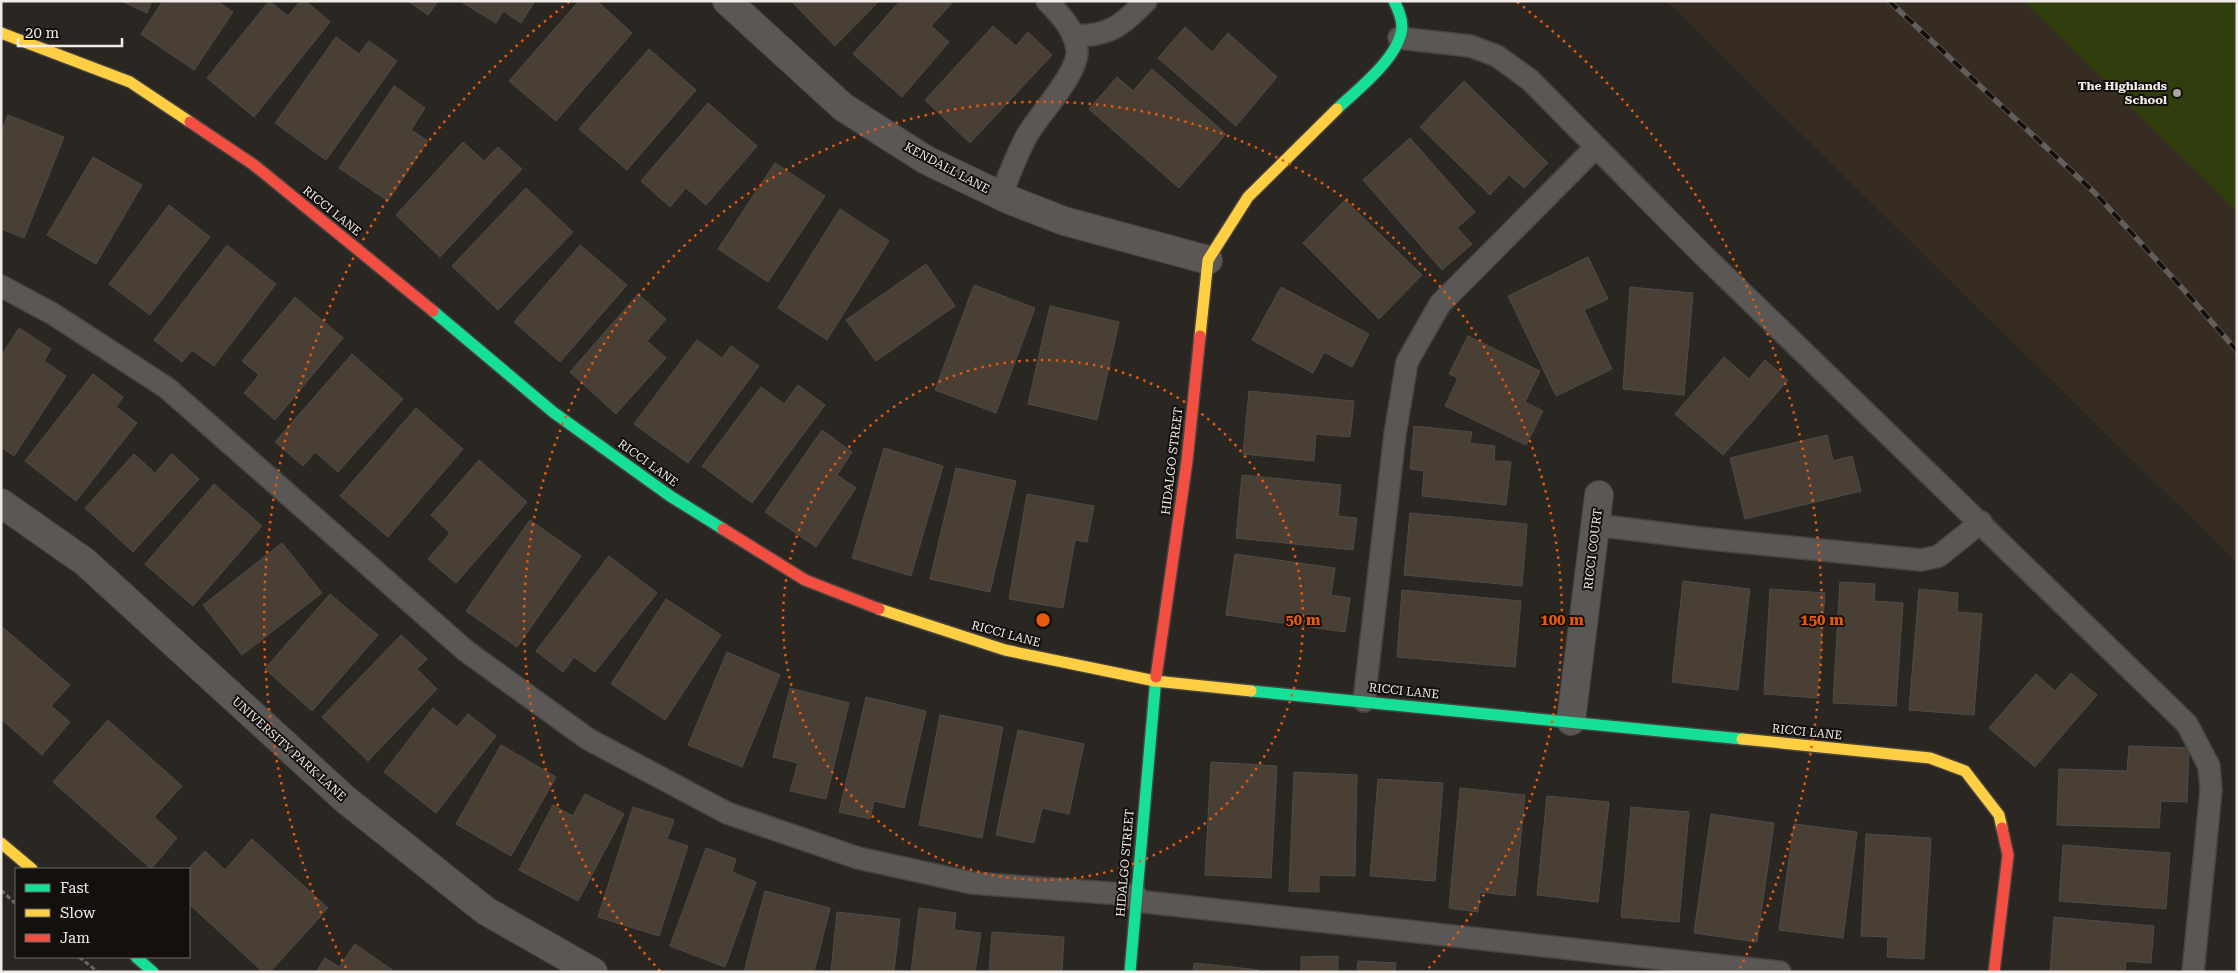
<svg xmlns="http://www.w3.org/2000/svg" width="2238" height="973" font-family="'Roboto Serif',serif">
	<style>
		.built { fill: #362c21 }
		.green { fill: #303e0e }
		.building { fill: #493f34; stroke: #4f4b48 }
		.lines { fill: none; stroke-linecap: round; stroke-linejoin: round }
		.lane-casing { stroke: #464340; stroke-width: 24 }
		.street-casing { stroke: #464340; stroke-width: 30 }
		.fast-casing { stroke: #464340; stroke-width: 14 }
		.slow-casing { stroke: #464340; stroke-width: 14 }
		.jam-casing { stroke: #464340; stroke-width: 14 }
		.path { stroke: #686563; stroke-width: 3; stroke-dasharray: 5 2.5; stroke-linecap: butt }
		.lane { stroke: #5a5754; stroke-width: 21 }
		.street { stroke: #5a5754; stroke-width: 28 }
		.fast { stroke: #16e098; stroke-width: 11 }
		.slow { stroke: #ffcf43; stroke-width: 11 }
		.jam { stroke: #f24e42; stroke-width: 11 }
		.rail-casing { stroke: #615e5c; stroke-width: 5.5 }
		.rail { stroke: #13100d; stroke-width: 4; stroke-dasharray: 11; stroke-linecap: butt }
		.ring { fill: none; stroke: #e8590c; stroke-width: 2.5; stroke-dasharray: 2.5 5 }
		.poi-dot { fill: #aba6a2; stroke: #13100d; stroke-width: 2 }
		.labels { text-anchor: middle; stroke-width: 4; stroke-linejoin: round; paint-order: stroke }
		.poi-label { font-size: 12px; font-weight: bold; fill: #f0ebe7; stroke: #13100d; text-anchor: end }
		.street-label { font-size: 12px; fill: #f0ebe7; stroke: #13100d }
		.centre { fill: #e8590c; stroke: #13100d; stroke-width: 2.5 }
		.ring-label { font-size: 15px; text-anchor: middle; font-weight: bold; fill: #e8590c; stroke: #13100d; stroke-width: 4; stroke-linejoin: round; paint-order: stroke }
	</style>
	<rect width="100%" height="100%" fill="#2a2622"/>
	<path class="built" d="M1666,1H2237L2233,207L2237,212V563Z"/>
	<path class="green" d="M2024,1H2237V212L2221,196Z"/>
	<path class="building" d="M121,1H152L147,13Z
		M163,1H217L233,12L194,70L141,34Z
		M269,1L288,16L300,1H306L330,22L254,117L207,78Z
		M408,1H438L428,15Z
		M464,1H535L521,23L503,11L496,23L463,3Z
		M579,1H597L632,33L556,121L509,81Z
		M791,1H879L835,46Z
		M900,1L952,3L931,26L949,42L902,97L853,54Z
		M993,26L1016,46L1028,32L1052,55L970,143L925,100Z
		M1185,27L1212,52L1228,33L1277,77L1236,126L1158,58Z
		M336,37L359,54L369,41L397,61L326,160L275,123Z
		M649,49L696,90L627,170L579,129Z
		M1152,69L1226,134L1179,188L1089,109L1117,77L1133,91Z
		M1464,81L1548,163L1524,188L1509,175L1490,195L1420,127Z
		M394,86L425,108L411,130L428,141L388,201L339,168Z
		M708,103L757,146L706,205L686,188L670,207L641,181Z
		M8,115L64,137L24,238L1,229V132Z
		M1410,138L1475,212L1457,228L1472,244L1442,270L1363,180Z
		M463,142L484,161L498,147L522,169L440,257L396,215Z
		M93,157L142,185L96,264L47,235Z
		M775,163L825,196L768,282L718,249Z
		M526,188L573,232L498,310L452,266Z
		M1345,200L1422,275L1379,319L1303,243Z
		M169,205L210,237L150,315L109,284Z
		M840,209L889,241L827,340L778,308Z
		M227,245L276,284L214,366L192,350L182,362L154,340Z
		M580,245L627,285L560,362L514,322Z
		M1588,257L1608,299L1584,310L1612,369L1556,396L1508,296Z
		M926,264L955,306L876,361L846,320Z
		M974,285L1035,308L996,413L935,390Z
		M1281,287L1369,334L1352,367L1324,352L1313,373L1252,340Z
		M1630,287L1693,293L1684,395L1623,389Z
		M638,294L666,319L647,341L666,358L616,414L570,372Z
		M295,297L343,338L275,420L244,393L259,375L242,361Z
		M1050,306L1119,322L1097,420L1028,404Z
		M19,328L51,349L44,361L66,376L14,456L1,447V356Z
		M1468,336L1540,371L1525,402L1543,411L1526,445L1445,406L1458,378L1449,374Z
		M697,340L722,358L731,346L759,366L688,463L634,424Z
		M352,354L403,399L338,472L315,452L303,466L275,442Z
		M1724,357L1749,379L1765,360L1788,380L1723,455L1675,414Z
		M93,374L123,397L116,407L137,423L76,501L25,461Z
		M798,385L825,405L752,503L702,466L761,387L784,404Z
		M1249,391L1354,401L1350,437L1316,434L1314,461L1243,454Z
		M416,408L463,449L388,537L340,496Z
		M1414,426L1472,432L1470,443L1495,446L1494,461L1511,462L1506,505L1422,496L1424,471L1410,469Z
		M822,430L852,452L837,475L856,488L816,547L765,512Z
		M1827,435L1833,461L1852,456L1861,491L1745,519L1730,458Z
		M884,448L943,466L911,576L852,558Z
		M134,454L155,473L172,454L199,479L133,552L85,508Z
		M479,460L527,502L456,583L428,559L450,533L431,515Z
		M956,468L1016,481L990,592L930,579Z
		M1242,475L1341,485L1338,516L1357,518L1353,550L1236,538Z
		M214,484L262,526L193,606L145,564Z
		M1027,494L1094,506L1087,542L1075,540L1063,608L1009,599Z
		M1410,513L1527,524L1522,586L1404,575Z
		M530,520L581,556L517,647L466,611Z
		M282,543L322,593L242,655L203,605Z
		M1235,554L1335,568L1331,595L1350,598L1345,632L1226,615Z
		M609,556L657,593L595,672L574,657L563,672L536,651Z
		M1683,581L1750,589L1738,690L1672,682Z
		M1840,582L1875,584L1874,601L1903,603L1896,706L1833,703Z
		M1770,589L1825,593L1817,698L1764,694Z
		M1919,589L1958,593L1957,612L1982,614L1974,715L1909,710Z
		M1402,590L1521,601L1515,667L1397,657Z
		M330,594L378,635L312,711L265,669Z
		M666,599L721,635L665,720L611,684Z
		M1,626L70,685L51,706L70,722L42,755L1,719Z
		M401,635L427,659L417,669L437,689L368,761L322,717Z
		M727,652L780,675L742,767L688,745Z
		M2071,673L2097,695L2035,767L1989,728L2036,674L2055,691Z
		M790,688L849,703L826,799L790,791L798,763L773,757Z
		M866,697L926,711L904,808L874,801L870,819L839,812Z
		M433,708L457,727L468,714L496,736L436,813L384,772Z
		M940,715L1003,727L982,838L919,825Z
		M108,720L182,786L154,817L177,838L151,869L53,782Z
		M1018,730L1084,744L1069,814L1042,808L1034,843L996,835Z
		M501,745L556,777L511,856L456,824Z
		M2129,746L2189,748L2187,802L2161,801L2159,828L2057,825L2059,769L2127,771Z
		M1211,762L1277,766L1271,878L1205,875Z
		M1294,772L1357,775L1355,876L1319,875V892L1289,891Z
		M1378,779L1443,783L1435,881L1370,876Z
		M1460,788L1525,795L1515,896L1480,892L1478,912L1449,908Z
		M585,794L624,814L578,901L519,870L553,805L573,816Z
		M1547,796L1609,802L1598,902L1537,895Z
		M633,807L674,820L667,839L688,846L659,936L598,917Z
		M1631,807L1689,812L1679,922L1621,917Z
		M1711,814L1774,823L1757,942L1694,933Z
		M1794,824L1857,832L1843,938L1779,930Z
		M1866,834L1931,838L1924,959L1887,957L1888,937L1861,936Z
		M252,839L328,908L270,972H263L189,904L188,869L205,851L225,870Z
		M2063,845L2170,853L2166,909L2059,901Z
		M706,848L736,859L732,872L756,882L725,967L670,946Z
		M765,891L830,908L814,972H744Z
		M919,908L956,913L954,930L981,933L975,972H911Z
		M837,912L900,919L894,972H831Z
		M2054,917L2154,926L2151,963L2126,961L2125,972H2050Z
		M992,932L1064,937L1062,972H989Z
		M355,944L395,972H316L325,958L339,967Z
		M1338,956V972H1301V957Z
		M1358,961L1396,963L1395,972H1357Z
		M1194,963L1259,970V972H1193Z"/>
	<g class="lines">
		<defs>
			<path id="lane" d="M1073,36C1110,36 1121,26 1146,1
				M1399,38L1470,46L1497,56L1530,80L1696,248L2187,724L2209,766L2211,790L2193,972
				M1001,196C1008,177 1016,157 1025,139C1036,117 1079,74 1077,50C1075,29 1060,15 1047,1
				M1,286L53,314L167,388L466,651L588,739L727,813L858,858L972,883L1136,895
				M1596,525L1700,538L1921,560L1939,556L1981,522
				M1364,701L1395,434L1407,362L1440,304L1596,147
				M1136,901L1780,972"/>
			<path id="street" d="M727,1L843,107L926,160L1010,200L1064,221L1208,260
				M1,503L85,562L346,800L486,911L593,972
				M1571,721L1599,495"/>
			<path id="fast" d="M1337,109C1358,89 1400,57 1402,27C1402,17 1398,9 1394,1
				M433,311L553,412L670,496L723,529
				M1251,691L1742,739
				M136,957L153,972
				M1130,972L1156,677"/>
			<path id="slow" d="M1,33L130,82L190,122
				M1200,336L1208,260L1248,197L1337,109
				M879,609L1005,650L1155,681L1251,691
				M1742,739L1930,758L1965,771L1999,815L2002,828
				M1,843L32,869"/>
			<path id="jam" d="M190,122L254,165L433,311
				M723,529L805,580L879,609
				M1156,677L1187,461L1200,336
				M1994,972L2008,855L2002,828"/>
		</defs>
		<use href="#lane" class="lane-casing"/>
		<use href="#street" class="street-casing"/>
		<use href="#fast" class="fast-casing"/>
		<use href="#slow" class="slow-casing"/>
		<use href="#jam" class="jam-casing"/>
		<path class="path" d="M1,890L16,904
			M79,957L98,972"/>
		<use href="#lane" class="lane"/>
		<use href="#street" class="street"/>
		<use href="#fast" class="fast"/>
		<use href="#slow" class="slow"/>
		<use href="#jam" class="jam"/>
		<defs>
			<path id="rail" d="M1889,1L2095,193L2184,290L2237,351"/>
		</defs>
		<use href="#rail" class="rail-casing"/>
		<use href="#rail" class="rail"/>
	</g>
	<g class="ring">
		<circle cx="1043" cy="620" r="260"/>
		<path d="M660 971A519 519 0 1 1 1426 971"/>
		<path d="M346 968A779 779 0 0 1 569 2M1517 2A779 779 0 0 1 1740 968"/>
	</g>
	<circle class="poi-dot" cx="2177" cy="93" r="5"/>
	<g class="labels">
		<g class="poi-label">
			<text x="2167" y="90">The Highlands<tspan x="2167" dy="14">School</tspan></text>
		</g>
		<g class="street-label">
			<text transform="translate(947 168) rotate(28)" y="4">KENDALL LANE</text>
			<text transform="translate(332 211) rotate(39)" y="4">RICCI LANE</text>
			<text transform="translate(1172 461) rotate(-83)" y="4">HIDALGO STREET</text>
			<text transform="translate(648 463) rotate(36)" y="4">RICCI LANE</text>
			<text transform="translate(1593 549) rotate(-83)" y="4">RICCI COURT</text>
			<text transform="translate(1006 634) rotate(15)" y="4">RICCI LANE</text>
			<text transform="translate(1404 691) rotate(6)" y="4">RICCI LANE</text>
			<text transform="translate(1807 732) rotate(6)" y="4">RICCI LANE</text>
			<text transform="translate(289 749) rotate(42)" y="4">UNIVERSITY PARK LANE</text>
			<text transform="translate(1125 863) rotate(-85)" y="4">HIDALGO STREET</text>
		</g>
	</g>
	<circle cx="1043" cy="620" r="8" class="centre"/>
	<g class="ring-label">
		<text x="1303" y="625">50 m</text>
		<text x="1562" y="625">100 m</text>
		<text x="1822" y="625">150 m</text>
	</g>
	<rect width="2238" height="973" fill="none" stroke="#f0ebe7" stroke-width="5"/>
	<rect x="15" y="868" width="175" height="90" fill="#13100d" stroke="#6b6864"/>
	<rect x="25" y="884" width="25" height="8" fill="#16e098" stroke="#6b6864"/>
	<text x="60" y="893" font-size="15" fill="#f0ebe7">Fast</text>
	<rect x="25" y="909" width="25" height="8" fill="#ffcf43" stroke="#6b6864"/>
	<text x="60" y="918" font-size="15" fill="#f0ebe7">Slow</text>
	<rect x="25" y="934" width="25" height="8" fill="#f24e42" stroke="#6b6864"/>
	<text x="60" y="943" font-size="15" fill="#f0ebe7">Jam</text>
	<path d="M18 38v8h104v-8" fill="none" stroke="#f0ebe7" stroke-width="2.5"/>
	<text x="25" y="38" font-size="15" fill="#f0ebe7" stroke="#13100d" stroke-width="4" paint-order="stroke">20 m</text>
</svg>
